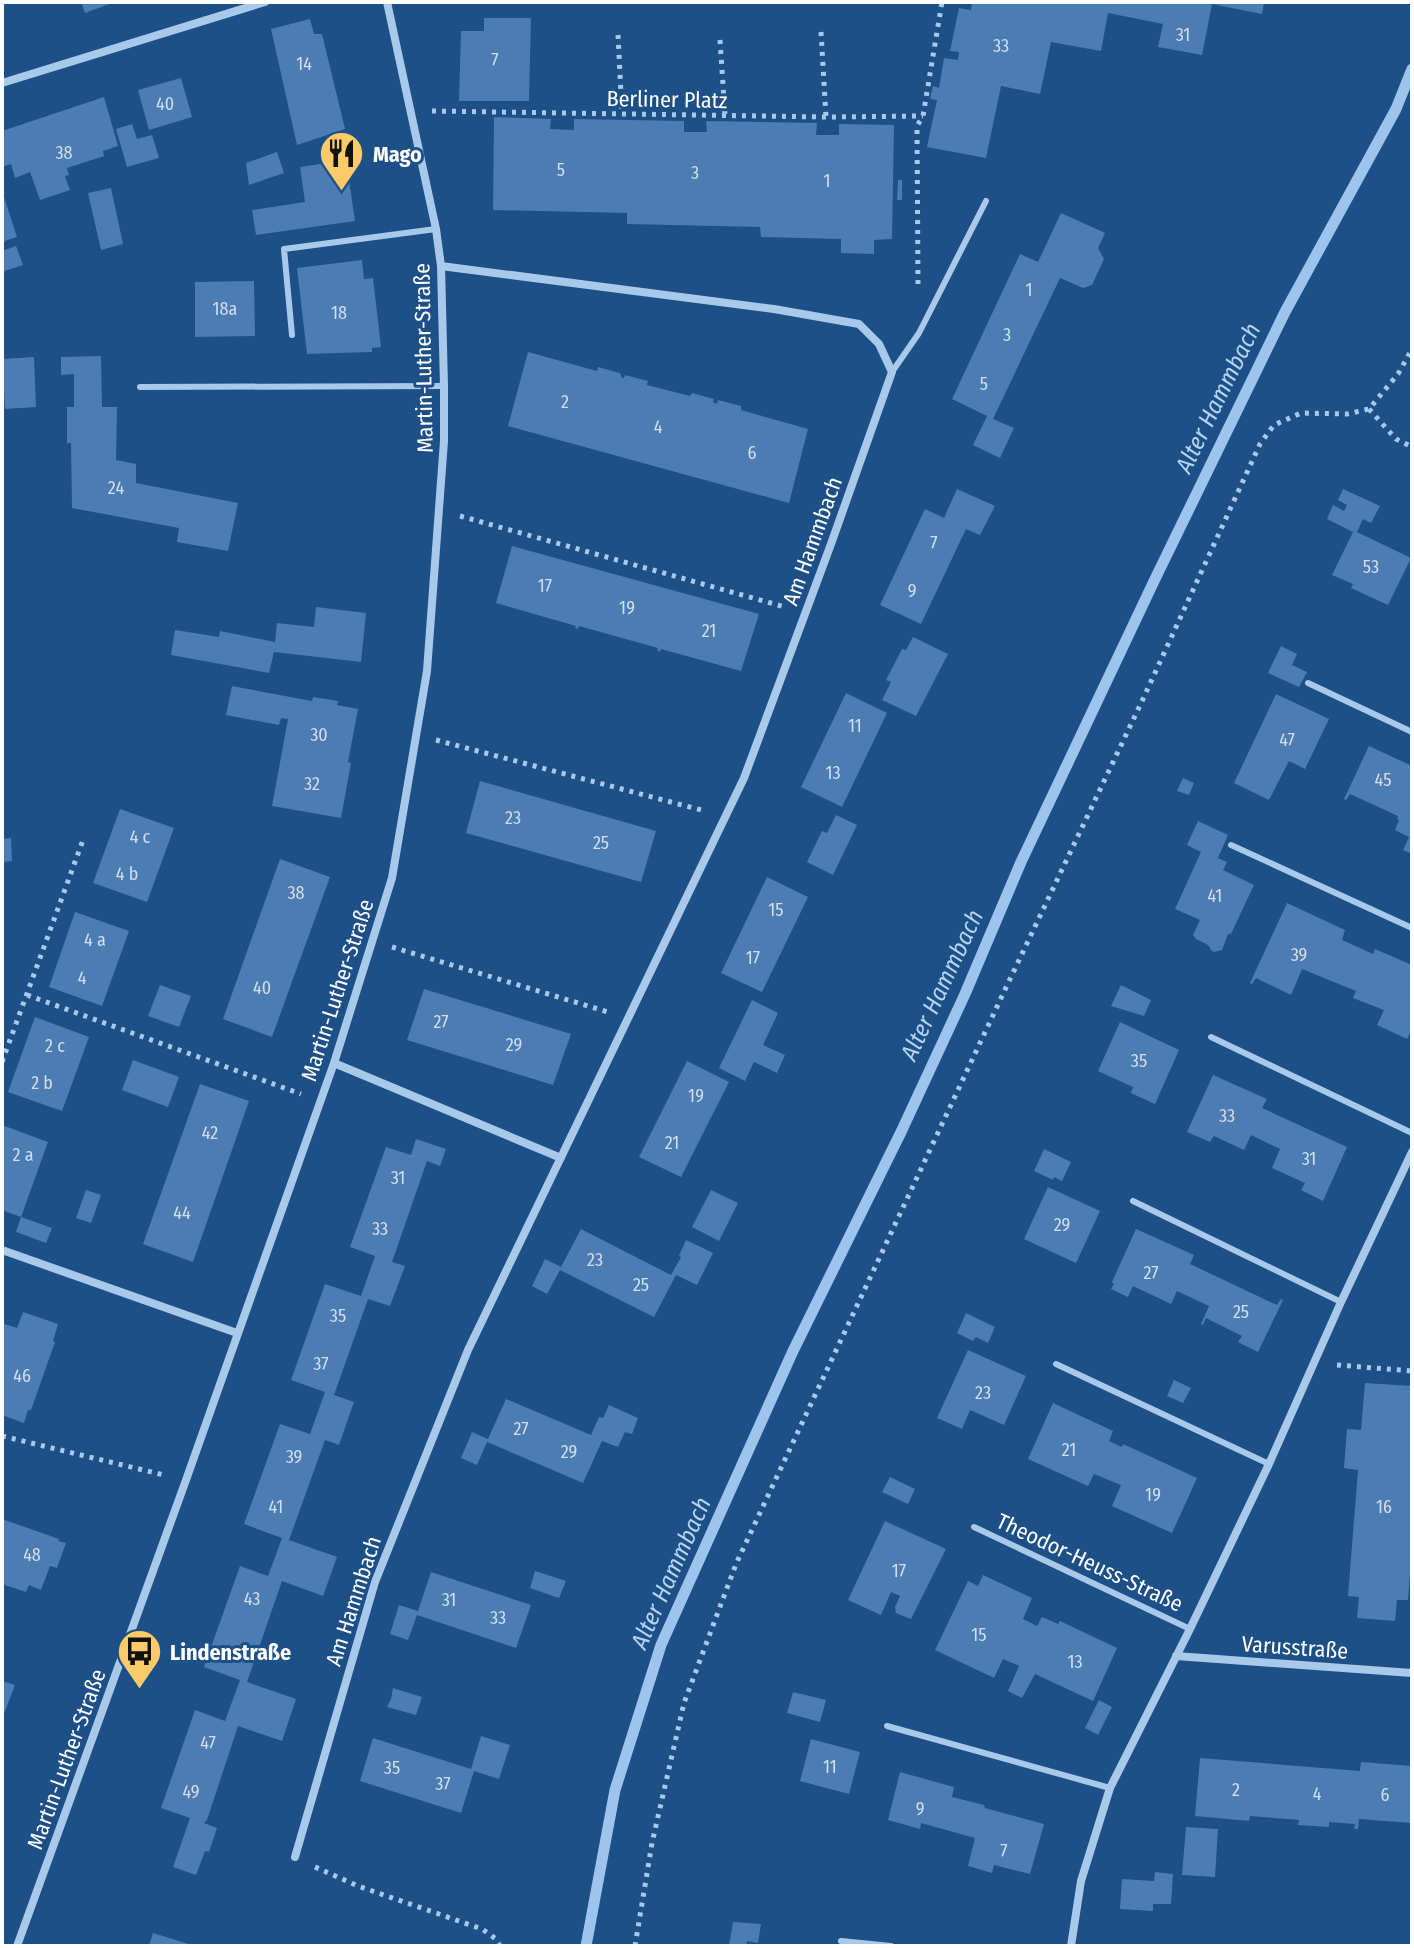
<svg xmlns="http://www.w3.org/2000/svg" width="1414" height="1948" font-family="'Fira Sans Condensed',sans-serif">
	<style>
		.lines { fill: none; stroke-linecap: round; stroke-linejoin: round }
		.stream { stroke: #9cc4ed; stroke-width: 11 }
		.building { fill: #4b7cb2 }
		.path { stroke: #a9c9eb; stroke-width: 5; stroke-dasharray: 4 6; stroke-linecap: butt }
		.service { stroke: #a9c9eb; stroke-width: 6 }
		.minor { stroke: #a9c9eb; stroke-width: 8 }
		.labels { text-anchor: middle; stroke-width: 6; stroke-linejoin: round; paint-order: stroke }
		.number-label { font-size: 18px; fill: #d2deec }
		.street-label { font-size: 22px; fill: #fff; stroke: #1e5088 }
		.poi-label { font-size: 22px; font-weight: bold; fill: #fff; stroke: #1e5088; text-anchor: start }
		.water-label { font-size: 24px; font-style: italic; fill: #b5d3f2; stroke: #1e5088 }
	</style>
	<rect width="100%" height="100%" fill="#1e5088"/>
	<g class="lines">
		<path class="stream" d="M586,1946L615,1790L661,1645L793,1351L902,1130L965,994L1021,862L1155,579L1285,312L1396,109L1412,69"/>
	</g>
	<path class="building" d="M81,2H115L85,13Z
		M972,2H1264L1262,14L1212,4L1202,55L1158,47L1163,24L1108,13L1101,51L1051,42L1040,94L1001,86L986,158L927,147L937,100L930,99L933,86L939,88L944,58L958,60L959,52L950,51L959,8L971,10Z
		M484,18H531L529,101H459L461,31H484Z
		M310,19L314,34H322L345,129L297,145L271,29Z
		M181,78L192,117L149,130L138,90Z
		M104,97L118,146L103,151L104,156L67,168L69,175L65,176L70,190L40,200L30,172L15,178L11,164L2,167V131Z
		M494,117L551,119L550,129L574,130V119L684,121V132H707L706,121L817,123L816,135H839V124L894,125L892,239L874,240V254L841,253V239L761,237L760,227L627,224V213L493,210Z
		M132,124L137,139L152,135L159,158L127,167L116,129Z
		M277,152L284,173L249,185L246,163Z
		M346,160L355,221L256,235L252,210L305,202L300,167Z
		M898,180H902V200H897Z
		M111,188L123,244L101,250L88,193Z
		M2,191L17,237L2,242Z
		M1061,213L1105,233L1098,248L1104,259L1092,285L1083,288L1060,278L993,419L1014,428L1000,458L973,445L987,416L952,399L1020,254L1038,262Z
		M16,246L23,265L2,272V251Z
		M362,260L364,279L373,278L381,347L372,348V352L307,354L297,268Z
		M254,281L255,336L195,337V282Z
		M528,352L597,371L598,367L620,373L622,378H624L625,375L648,381L647,385L690,396L692,393L714,399L713,402L717,404L718,400L741,406V410L808,429L789,503L508,426Z
		M101,356L102,407H117L116,460L136,464V483L238,503L228,551L177,542L179,528L72,508L71,443H67V407H74V374L61,375V357Z
		M34,357L36,407L5,409L2,359Z
		M957,489L995,506L980,535L966,529L921,624L880,605L925,509L944,518Z
		M1343,489L1380,506L1371,523L1363,519L1357,532L1411,558L1388,605L1351,588L1353,584L1332,575L1353,532L1327,519L1333,505L1344,511L1347,505L1338,500Z
		M512,546L759,614L741,671L661,649L660,652L657,650L658,648L579,626L578,629L575,628L576,626L496,603Z
		M316,607L366,613L361,662L274,652L269,673L171,655L175,630L219,637L220,631L275,642L277,623L314,627Z
		M913,637L948,654L916,716L882,700L891,682L886,680L902,649L906,650Z
		M1281,646L1297,654L1292,665L1307,672L1299,687L1268,673Z
		M232,686L312,701L313,697L338,701L337,705L358,709L348,762L351,763L341,818L272,806L288,719L281,718L279,725L226,715Z
		M846,693L887,713L842,807L801,787Z
		M1276,694L1329,719L1305,769L1289,761L1269,800L1234,783Z
		M1369,746L1412,766V794L1410,798L1412,799V854L1403,850L1409,837L1395,830L1399,820L1397,819L1398,816L1350,794L1346,800L1344,799Z
		M1183,778L1194,783L1189,795L1177,791Z
		M480,781L656,831L641,882L466,833Z
		M120,809L174,828L147,902L93,883Z
		M836,815L857,825L833,875L807,862L822,831L827,833Z
		M1198,821L1228,835L1218,858L1227,862L1223,870L1254,885L1231,934H1228L1222,950L1214,952L1211,950L1208,945L1196,939L1193,935L1200,920L1175,909L1201,852L1187,845Z
		M11,838L12,861L2,862V839Z
		M280,859L330,877L272,1037L223,1019Z
		M767,877L808,897L762,992L721,973Z
		M1287,903L1345,930L1342,940L1373,954L1375,949L1412,965V1029L1407,1039L1377,1025L1384,1010L1353,998L1356,991L1302,969L1291,995L1256,978L1252,984L1250,983Z
		M75,912L129,931L102,1006L49,987Z
		M160,985L191,996L179,1027L148,1016Z
		M1121,985L1151,1000L1144,1016L1111,1006Z
		M424,989L571,1034L553,1085L407,1040Z
		M752,1000L778,1013L763,1045L785,1055L777,1073L754,1062L745,1081L719,1068Z
		M35,1017L89,1037L62,1111L8,1092Z
		M1120,1022L1179,1050L1155,1104L1131,1093L1133,1087L1098,1071Z
		M133,1060L179,1077L168,1107L122,1090Z
		M687,1061L729,1082L681,1177L639,1157Z
		M1213,1075L1267,1099L1262,1108L1347,1147L1323,1201L1301,1190L1305,1183L1272,1168L1280,1149L1251,1135L1244,1150L1214,1136L1210,1142L1187,1132Z
		M200,1084L249,1101L193,1262L143,1244Z
		M2,1125L48,1142L21,1217L52,1228L46,1243L16,1232L21,1217L2,1210Z
		M416,1139L446,1149L440,1166L427,1161L392,1262L405,1266L390,1306L368,1299L334,1395L354,1402L339,1445L325,1440L289,1540L337,1557L323,1596L282,1581L247,1682L296,1699L282,1741L238,1726L207,1820L204,1823L217,1828L209,1852L205,1851L196,1875L173,1867L190,1818L161,1808L195,1710L225,1721L240,1680L204,1667L240,1566L268,1576L282,1538L244,1524L280,1424L310,1434L325,1392L291,1380L325,1284L361,1296L375,1256L350,1247L386,1147L411,1155Z
		M1044,1149L1071,1162L1062,1181L1054,1177L1053,1180L1034,1171Z
		M1048,1187L1100,1211L1076,1263L1024,1239Z
		M86,1190L101,1195L91,1223L76,1218Z
		M711,1190L738,1203L719,1241L692,1227Z
		M581,1229L671,1275L681,1257L679,1256L686,1240L713,1253L697,1285L676,1275L654,1317L560,1270L547,1294L532,1286L545,1259L561,1267Z
		M1136,1229L1194,1255L1190,1264L1277,1305L1281,1299L1283,1300L1258,1352L1238,1342L1242,1336L1206,1318L1203,1325L1201,1324L1209,1306L1177,1291L1171,1304L1133,1286L1128,1297L1111,1289L1114,1284L1112,1282Z
		M23,1312L58,1324L53,1341L55,1342L31,1410H28L24,1423L2,1415V1323L17,1328Z
		M966,1313L995,1327L988,1343L976,1337L973,1341L957,1333Z
		M968,1350L1026,1376L1004,1425L970,1410L962,1429L937,1418Z
		M1174,1380L1191,1388L1183,1403L1167,1396Z
		M1365,1383L1412,1386V1544L1408,1600H1397L1395,1621L1357,1618L1359,1597L1348,1596L1358,1470L1344,1468L1347,1429L1361,1430Z
		M506,1399L591,1435L599,1417L603,1418L609,1405L638,1418L632,1434L625,1432L618,1447L602,1441L583,1483L487,1442L477,1465L461,1458L472,1432L488,1439Z
		M1053,1403L1113,1431L1109,1441L1122,1447L1123,1444L1197,1478L1172,1533L1112,1506L1121,1485L1094,1474L1088,1486L1028,1459Z
		M890,1477L915,1489L908,1504L882,1492Z
		M2,1519L59,1539L58,1541L66,1543L57,1568L50,1566L41,1590L29,1585L26,1592L2,1584Z
		M885,1521L946,1549L911,1619L896,1613L895,1607L900,1596L891,1592L881,1615L848,1600Z
		M535,1571L566,1581L559,1598L530,1588Z
		M431,1572L531,1605L516,1648L417,1615L408,1640L390,1634L399,1605L418,1611Z
		M983,1575L1032,1598L1023,1619L1037,1626L1042,1617L1058,1624L1060,1621L1117,1648L1093,1701L1035,1674L1022,1698L1008,1691L1019,1666L1003,1659L994,1678L935,1650L968,1581L978,1586Z
		M2,1681L15,1685L2,1719Z
		M393,1688L422,1697L416,1715L387,1707L391,1699Z
		M793,1692L826,1700L820,1722L787,1713Z
		M1099,1700L1112,1707L1098,1735L1085,1728Z
		M481,1736L510,1745L499,1779L474,1771L461,1813L360,1781L373,1738L471,1769Z
		M811,1739L860,1752L849,1794L800,1781Z
		M1200,1758L1360,1771L1361,1762L1412,1766V1823L1359,1819L1358,1829H1354L1355,1824L1329,1822V1827L1298,1825L1299,1820L1250,1816L1249,1821L1195,1816Z
		M900,1772L954,1787L952,1797L984,1805L985,1808L1044,1824L1030,1874L994,1865L992,1873L968,1866L975,1838L921,1823L920,1829L888,1820Z
		M1186,1827L1218,1829L1215,1877L1182,1875Z
		M1155,1872L1173,1874L1171,1904H1153V1911L1120,1909L1122,1879L1154,1881Z
		M733,1922L761,1924L758,1943L747,1941L746,1946H729Z
		M153,1933L192,1945V1946H149Z"/>
	<g class="lines">
		<path class="path" d="M821,32L826,117
			M618,35L622,114
			M720,40L725,115
			M432,111L826,117L923,116
			M918,284L917,126L923,116L942,2
			M1369,409L1396,439L1412,447
			M460,516L785,607
			M436,740L705,811
			M392,947L608,1012
			M27,995L301,1094
			M2,1062L83,840
			M1337,1365L1412,1371
			M2,1436L164,1475
			M315,1867L358,1886L482,1929L496,1939L500,1946
			M635,1946L652,1843L684,1703L736,1564L1002,996L1143,699L1260,444L1274,425L1301,413L1347,414L1369,409L1398,374L1412,349"/>
		<path class="service" d="M292,335L284,249L436,229
			M892,372L919,333L986,201
			M140,387L444,386
			M1308,683L1412,732
			M1231,845L1412,928
			M1211,1037L1412,1133
			M1133,1201L1341,1302
			M1056,1364L1269,1464
			M974,1527L1190,1629
			M887,1726L1110,1788
			M841,1941L891,1946"/>
		<path class="minor" d="M2,83L265,2
			M334,1063L561,1158
			M2,1250L237,1333
			M1176,1656L1412,1673
			M295,1857L375,1582L468,1350L744,778L831,544L892,372L879,344L859,324L774,309L441,266
			M17,1946L186,1480L334,1063L392,878L427,671L444,441V386L441,266L436,229L387,2
			M1071,1946L1081,1881L1110,1788L1190,1629L1269,1464L1341,1302L1412,1152"/>
	</g>
	<defs>
		<symbol id="restaurant-pin" viewBox="-11 -11 22 30"><path d="M0 17L-7.5 6A9.5 9.5 0 1 1 7.5 6Z" fill="#facb68" stroke="#1e5088"/><path d="M-5-6h1v4h1v-4h1v4h1v-4h1v5L-1.5 .5V6h-2V.5L-5-1ZM5-6V6H3V1.5H1.5Q1.5-4 5-6Z" fill="#111"/></symbol>
		<symbol id="bus-pin" viewBox="-11 -11 22 30"><path d="M0 17L-7.5 6A9.5 9.5 0 1 1 7.5 6Z" fill="#facb68" stroke="#1e5088"/><path d="M-5-6H5V4H4V6H2V4H-2V6H-4V4H-5ZM-3.5-4V0h7V-4ZM-3.5 1.2v1.5H-2V1.2ZM2 1.2v1.5H3.5V1.2Z" fill="#111"/></symbol>
	</defs>
	<g fill-rule="evenodd">
		<use href="#restaurant-pin" x="316" y="128" width="51" height="69"/>
		<use href="#bus-pin" x="114" y="1626" width="51" height="69"/>
	</g>
	<g class="labels">
		<g class="number-label">
			<text x="1183" y="41">31</text>
			<text x="1001" y="52">33</text>
			<text x="495" y="66">7</text>
			<text x="304" y="70">14</text>
			<text x="165" y="110">40</text>
			<text x="64" y="159">38</text>
			<text x="561" y="176">5</text>
			<text x="695" y="179">3</text>
			<text x="827" y="187">1</text>
			<text x="1029" y="296">1</text>
			<text x="225" y="315">18a</text>
			<text x="339" y="319">18</text>
			<text x="1007" y="341">3</text>
			<text x="984" y="390">5</text>
			<text x="565" y="408">2</text>
			<text x="658" y="433">4</text>
			<text x="752" y="459">6</text>
			<text x="116" y="494">24</text>
			<text x="934" y="549">7</text>
			<text x="1371" y="573">53</text>
			<text x="545" y="592">17</text>
			<text x="912" y="597">9</text>
			<text x="627" y="614">19</text>
			<text x="709" y="637">21</text>
			<text x="855" y="732">11</text>
			<text x="319" y="741">30</text>
			<text x="1287" y="746">47</text>
			<text x="833" y="779">13</text>
			<text x="1383" y="786">45</text>
			<text x="312" y="790">32</text>
			<text x="513" y="824">23</text>
			<text x="140" y="843">4 c</text>
			<text x="601" y="849">25</text>
			<text x="127" y="880">4 b</text>
			<text x="296" y="899">38</text>
			<text x="1215" y="902">41</text>
			<text x="776" y="916">15</text>
			<text x="95" y="946">4 a</text>
			<text x="1299" y="961">39</text>
			<text x="753" y="964">17</text>
			<text x="82" y="984">4</text>
			<text x="262" y="994">40</text>
			<text x="441" y="1028">27</text>
			<text x="514" y="1051">29</text>
			<text x="55" y="1052">2 c</text>
			<text x="1139" y="1067">35</text>
			<text x="42" y="1089">2 b</text>
			<text x="696" y="1102">19</text>
			<text x="1227" y="1122">33</text>
			<text x="210" y="1139">42</text>
			<text x="672" y="1149">21</text>
			<text x="23" y="1161">2 a</text>
			<text x="1309" y="1165">31</text>
			<text x="398" y="1184">31</text>
			<text x="182" y="1219">44</text>
			<text x="1062" y="1231">29</text>
			<text x="380" y="1235">33</text>
			<text x="595" y="1266">23</text>
			<text x="1151" y="1279">27</text>
			<text x="641" y="1291">25</text>
			<text x="1241" y="1318">25</text>
			<text x="338" y="1322">35</text>
			<text x="321" y="1370">37</text>
			<text x="22" y="1382">46</text>
			<text x="983" y="1399">23</text>
			<text x="521" y="1435">27</text>
			<text x="1069" y="1456">21</text>
			<text x="569" y="1458">29</text>
			<text x="294" y="1463">39</text>
			<text x="1153" y="1501">19</text>
			<text x="276" y="1513">41</text>
			<text x="1384" y="1513">16</text>
			<text x="32" y="1561">48</text>
			<text x="899" y="1577">17</text>
			<text x="252" y="1605">43</text>
			<text x="449" y="1606">31</text>
			<text x="498" y="1624">33</text>
			<text x="979" y="1641">15</text>
			<text x="1075" y="1668">13</text>
			<text x="208" y="1749">47</text>
			<text x="830" y="1773">11</text>
			<text x="392" y="1774">35</text>
			<text x="443" y="1790">37</text>
			<text x="1236" y="1796">2</text>
			<text x="191" y="1798">49</text>
			<text x="1317" y="1800">4</text>
			<text x="1385" y="1801">6</text>
			<text x="920" y="1815">9</text>
			<text x="1004" y="1857">7</text>
		</g>
		<g class="street-label">
			<text transform="translate(667 99) rotate(1)" y="8">Berliner Platz</text>
			<text transform="translate(423 358) rotate(-91)" y="8">Martin-Luther-Straße</text>
			<text transform="translate(812 541) rotate(-70)" y="8">Am Hammbach</text>
			<text transform="translate(337 990) rotate(-72)" y="8">Martin-Luther-Straße</text>
			<text transform="translate(1090 1562) rotate(25)" y="8">Theodor-Heuss-Straße</text>
			<text transform="translate(353 1601) rotate(-72)" y="8">Am Hammbach</text>
			<text transform="translate(1295 1647) rotate(4)" y="8">Varusstraße</text>
			<text transform="translate(66 1759) rotate(-70)" y="8">Martin-Luther-Straße</text>
		</g>
		<g class="poi-label">
			<text x="373" y="162">Mago</text>
			<text x="170" y="1660">Lindenstraße</text>
		</g>
		<g class="water-label">
			<text transform="translate(1218 398) rotate(-64)" y="8">Alter Hammbach</text>
			<text transform="translate(942 985) rotate(-65)" y="8">Alter Hammbach</text>
			<text transform="translate(671 1573) rotate(-66)" y="8">Alter Hammbach</text>
		</g>
	</g>
	<rect width="1414" height="1948" fill="none" stroke="#ffffff" stroke-width="8"/>
</svg>
